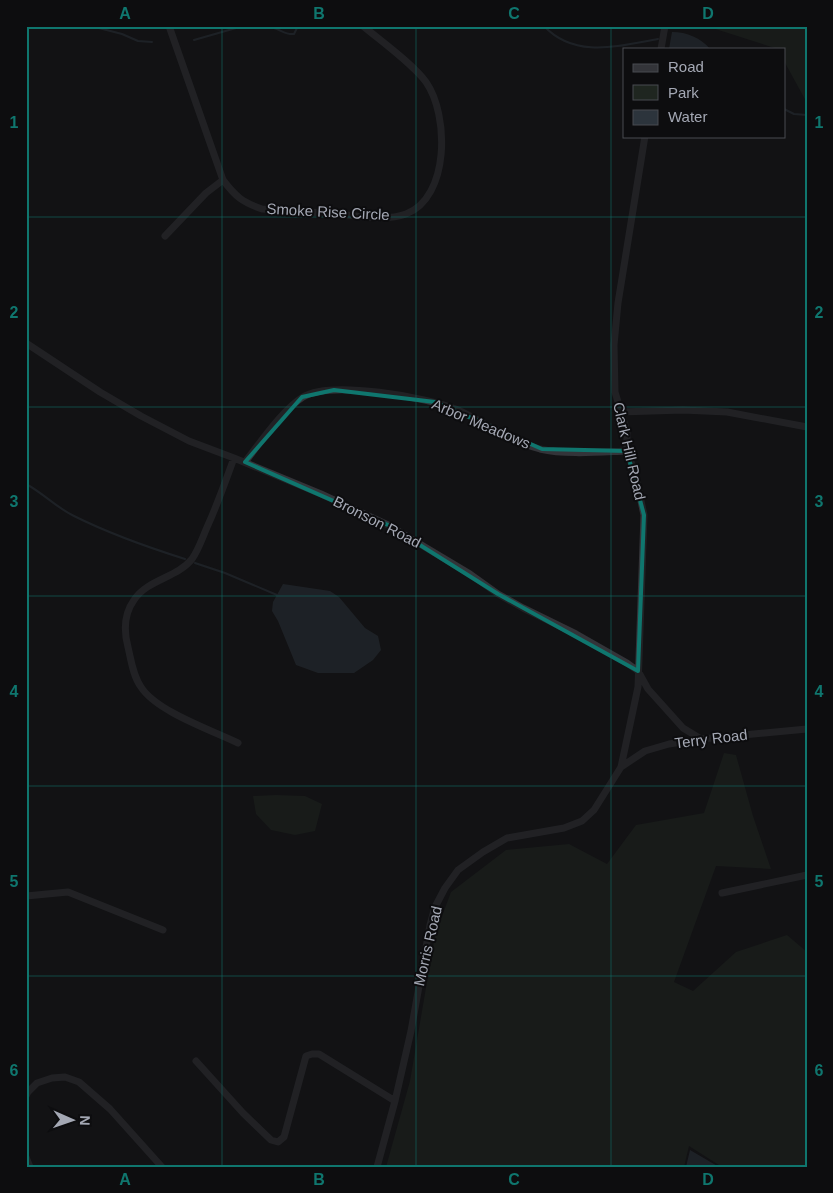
<svg xmlns="http://www.w3.org/2000/svg" width="833" height="1193" font-family="Arial,sans-serif">
	<style>
		.green { fill: #1f2620 }
		.water { fill: #2c343c }
		.lines { fill: none; stroke-linecap: round; stroke-linejoin: round }
		.stream { stroke: #2c343c; stroke-width: 2 }
		.minor { stroke: #333439; stroke-width: 7 }
		.marked { fill: none; stroke: #0f766e; stroke-width: 4; stroke-linejoin: round }
		.grid { fill: none; stroke: #0f766e; stroke-width: 1; stroke-opacity: 0.55 }
		.labels { text-anchor: middle; stroke-width: 4; stroke-linejoin: round; paint-order: stroke }
		.street-label { font-size: 15px; fill: #a4a8b4; stroke: #0d0d0f }
		.neatline { fill: none; stroke: #0f766e; stroke-width: 2 }
		.grid-label { font-size: 16px; text-anchor: middle; font-weight: bold; fill: #0f766e }
	</style>
	<rect width="100%" height="100%" fill="#121214"/>
	<path class="green" d="M706,26H757L772,29L776,26H807V103L784,61V49H778Z
		M724,753L736,755L753,816L771,869L716,866L674,982L693,991L736,952L787,935L807,952V1167H722L689,1146L684,1167H386L410,1081L435,935L451,892L506,850L569,844L607,864L636,825L704,813Z
		M276,795L305,796L322,804L315,831L295,835L271,830L256,814L253,796Z"/>
	<path class="water" d="M672,32C687,32 701,38 710,49H669Z
		M283,584L330,591L339,597L365,628L378,636L381,650L373,660L354,673H318L296,665L278,621L272,611L273,602Z
		M690,1150L719,1167H686Z"/>
	<g class="lines">
		<path class="stream" d="M91,26L122,34L138,41L152,42
			M257,26C263,28 268,27 274,28C281,30 286,35 294,34L298,26
			M544,26C575,59 618,46 658,39
			M194,40L243,26
			M784,109L794,114L807,115
			M26,484C43,493 57,508 74,516C110,534 147,547 185,559
			M195,563L225,573L277,595"/>
		<path class="minor" d="M169,26L223,180C236,197 242,202 262,209C286,210 310,212 334,214C356,215 384,222 406,214C450,197 449,115 426,82C413,64 381,41 363,26
			M661,49L665,26
			M165,236L206,193L223,180
			M26,343L100,392L141,416L189,441L234,458L321,494L388,525L470,574L498,594L523,608L576,634L627,663L638,671L648,689L683,728L701,739
			M620,412L683,410L727,412L807,427
			M234,458C226,480 218,503 208,525C203,536 199,549 192,559C177,578 148,579 134,600C124,614 124,632 128,647C131,660 133,676 141,687C156,711 211,730 238,743
			M245,462C260,443 282,410 303,397C330,380 428,397 458,410C485,423 511,441 540,449C566,455 600,452 627,451
			M621,767L645,751L669,744L701,739L807,729
			M722,893L807,875
			M26,896L68,892L163,930
			M196,1061L243,1113L271,1140L278,1142L284,1137L306,1056L312,1054H319L395,1101
			M26,1096L28,1092L37,1083L52,1078L65,1077L79,1082L110,1109L162,1167
			M26,1157L30,1167
			M377,1167L395,1101L411,1031L430,925L435,907L445,888L458,870L483,852L507,838L564,828L582,821L594,810L621,767L638,687L644,515L635,473L627,451V432L615,392L614,345L618,303L645,136"/>
	</g>
	<path d="M0 0H833V1193H0ZM334,390L435,402L542,449L627,451L644,515L638,671L498,594L388,525L245,462L302,397Z" fill="#121214" fill-opacity=".55" fill-rule="evenodd"/>
	<path class="marked" d="M334,390L435,402L542,449L627,451L644,515L638,671L498,594L388,525L245,462L302,397Z"/>
	<path class="grid" d="M222,26V1167M416,26V1167M611,26V1167M26,217H807M26,407H807M26,596H807M26,786H807M26,976H807"/>
	<g class="labels">
		<g class="street-label">
			<text transform="translate(328 212) rotate(3)" y="5">Smoke Rise Circle</text>
			<text transform="translate(481 424) rotate(23)" y="5">Arbor Meadows</text>
			<text transform="translate(629 451) rotate(77)" y="5">Clark Hill Road</text>
			<text transform="translate(377 522) rotate(27)" y="5">Bronson Road</text>
			<text transform="translate(711 739) rotate(-7)" y="5">Terry Road</text>
			<text transform="translate(428 946) rotate(-77)" y="5">Morris Road</text>
		</g>
	</g>
	<rect width="833" height="1193" fill="none" stroke="#0d0d0f" stroke-width="55"/>
	<rect x="623" y="48" width="162" height="90" fill="#0d0d0f" stroke="#494b51"/>
	<rect x="633" y="64" width="25" height="8" fill="#333439" stroke="#494b51"/>
	<text x="668" y="72" font-size="15" fill="#a4a8b4">Road</text>
	<rect x="633" y="85" width="25" height="15" fill="#1f2620" stroke="#494b51"/>
	<text x="668" y="98" font-size="15" fill="#a4a8b4">Park</text>
	<rect x="633" y="110" width="25" height="15" fill="#2c343c" stroke="#494b51"/>
	<text x="668" y="122" font-size="15" fill="#a4a8b4">Water</text>
	<g transform="translate(72 1120) rotate(92)" stroke="#0d0d0f" stroke-width="4" paint-order="stroke">
	<path d="M0-4L9 19L0 12L-9 19Z" fill="#a4a8b4"/>
	<text y="-8" font-size="14" font-weight="bold" text-anchor="middle" fill="#a4a8b4">N</text>
	</g>
	<rect x="28" y="28" width="778" height="1138" class="neatline"/>
	<g class="grid-label">
		<text x="125" y="19">A</text>
		<text x="319" y="19">B</text>
		<text x="514" y="19">C</text>
		<text x="708" y="19">D</text>
		<text x="14" y="128">1</text>
		<text x="819" y="128">1</text>
		<text x="14" y="318">2</text>
		<text x="819" y="318">2</text>
		<text x="14" y="507">3</text>
		<text x="819" y="507">3</text>
		<text x="14" y="697">4</text>
		<text x="819" y="697">4</text>
		<text x="14" y="887">5</text>
		<text x="819" y="887">5</text>
		<text x="14" y="1076">6</text>
		<text x="819" y="1076">6</text>
		<text x="125" y="1185">A</text>
		<text x="319" y="1185">B</text>
		<text x="514" y="1185">C</text>
		<text x="708" y="1185">D</text>
	</g>
</svg>
